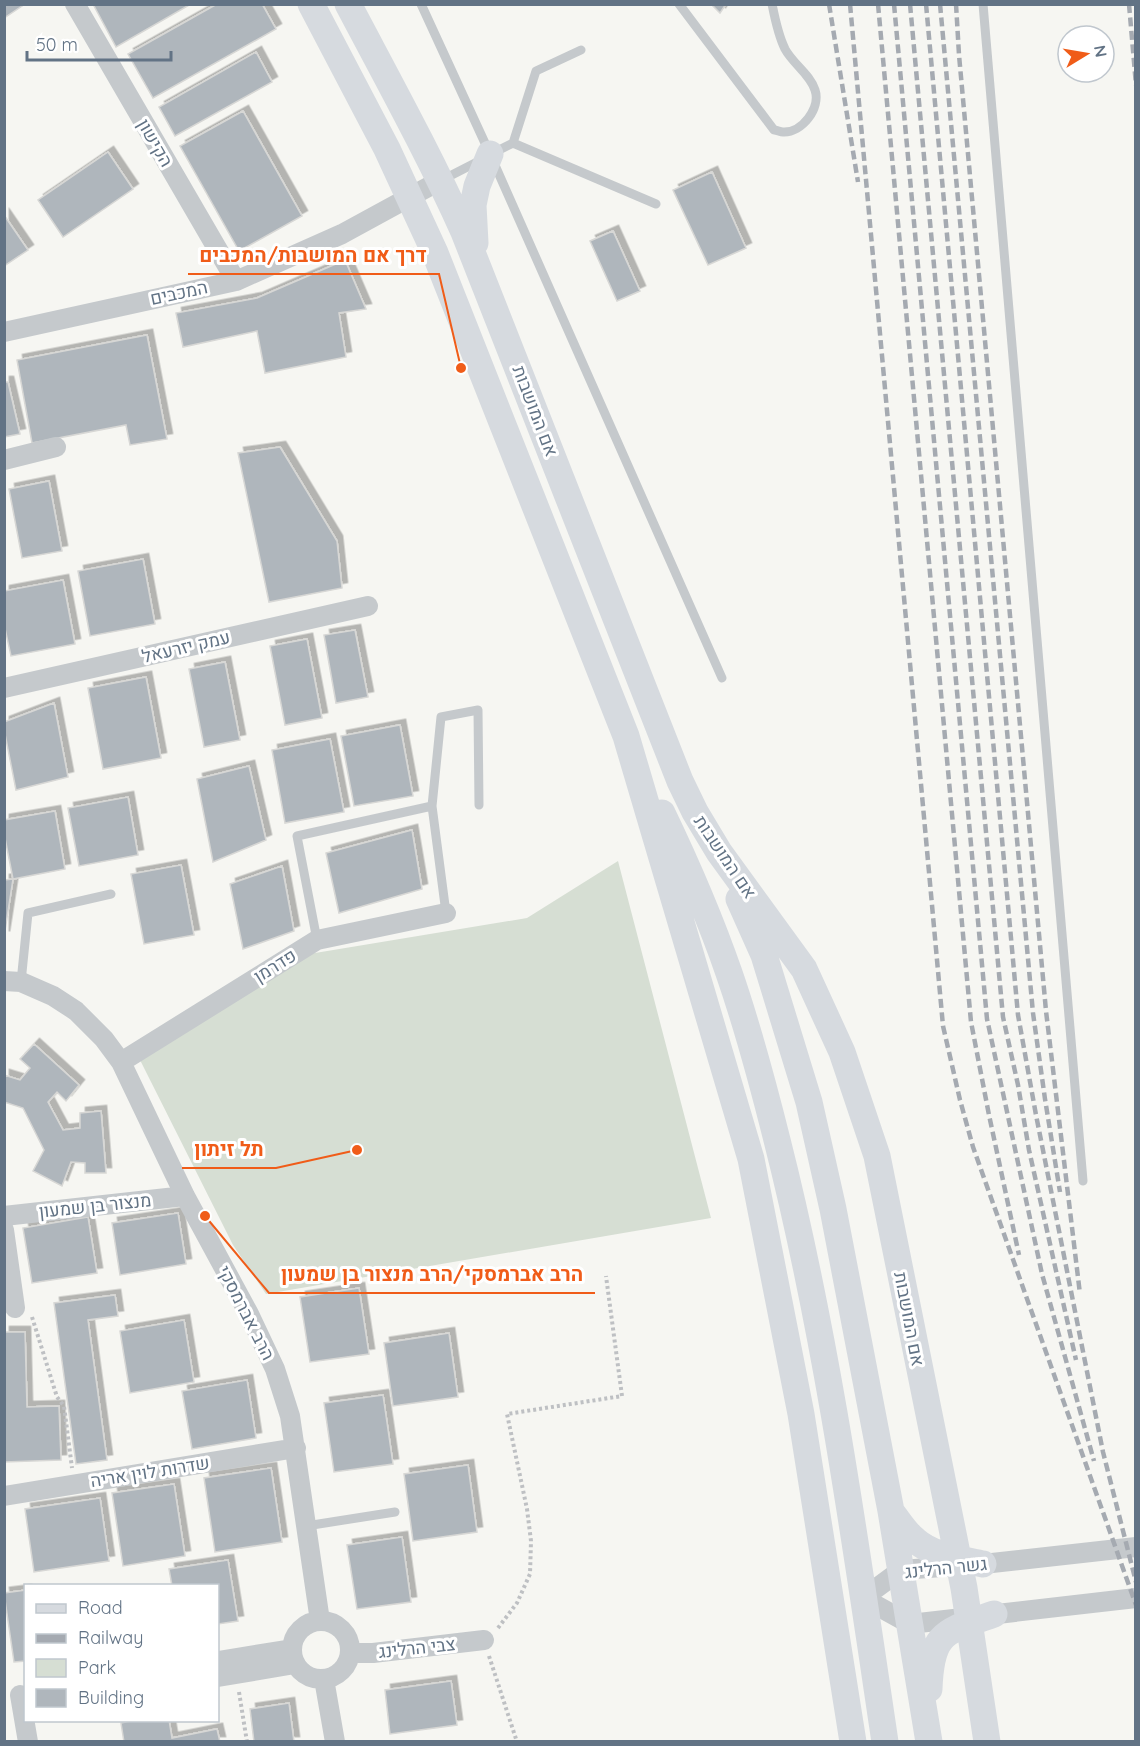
<svg xmlns="http://www.w3.org/2000/svg" width="1140" height="1746" font-family="Quicksand,Heebo,sans-serif">
	<style>
		.green { fill: #d6ded3 }
		.building { fill: #afb6bc; stroke: #d7d7d5; stroke-width: 1.5; filter: url(#shadow) }
		.lines { fill: none; stroke-linecap: round; stroke-linejoin: round }
		.path { stroke: #bec0c3; stroke-width: 4; stroke-dasharray: 3 3; stroke-linecap: butt }
		.service { stroke: #c5c9cc; stroke-width: 9 }
		.minor { stroke: #c5c9cc; stroke-width: 20 }
		.secondary { stroke: #d6dadf; stroke-width: 27 }
		.rail { stroke: #a5aab1; stroke-width: 4.5; stroke-dasharray: 9 4.5; stroke-linecap: butt }
		.labels { text-anchor: middle; stroke-width: 6; stroke-linejoin: round; paint-order: stroke }
		.street-label { font-size: 18px; fill: #627385; stroke: #fff }
		.leader { fill: none; stroke: #f05c18; stroke-width: 2 }
		.callout-dot { fill: #f05c18; stroke: #fff; stroke-width: 2 }
		.callout-label { font-size: 20px; text-anchor: middle; font-weight: bold; fill: #f05c18; stroke: #fff; stroke-width: 6; stroke-linejoin: round; paint-order: stroke }
	</style>
	<defs>
		<filter id="shadow"><feDropShadow dx="5.5" dy="-5.5" stdDeviation="0" flood-color="#0004"/></filter>
	</defs>
	<rect width="100%" height="100%" fill="#f6f6f2"/>
	<path class="green" d="M618,861L711,1218L266,1294L233,1245L139,1058L297,956L527,918Z"/>
	<path class="building" d="M4,4H25L4,18Z
		M93,4H191L116,47Z
		M217,4H262L276,29L153,98L128,54Z
		M711,4H726L720,13Z
		M256,52L272,82L175,136L159,107Z
		M243,111L302,216L239,251L180,146Z
		M108,152L133,189L63,237L38,200Z
		M712,172L746,248L708,265L673,190Z
		M4,215L28,250L4,266Z
		M613,231L640,291L617,301L590,241Z
		M345,260L366,309L339,313L346,357L265,373L257,331L183,347L176,313L257,298Z
		M147,335L167,439L130,445L126,425L32,443L17,360Z
		M4,382H8L20,434L4,437Z
		M280,447L337,541L342,588L269,602L238,453Z
		M49,481L62,551L22,558L9,489Z
		M143,559L155,624L90,636L78,571Z
		M63,580L75,644L11,656L4,624V591Z
		M355,630L368,697L336,703L324,635Z
		M307,639L322,718L285,725L270,646Z
		M225,662L240,740L204,747L189,669Z
		M146,677L161,758L103,769L88,688Z
		M54,703L68,777L16,790L4,729V722Z
		M400,725L413,796L354,806L341,736Z
		M330,739L344,812L285,823L272,750Z
		M249,766L266,840L213,862L197,779Z
		M128,797L138,855L79,866L68,808Z
		M55,811L65,869L13,879L4,833V820Z
		M412,830L422,889L339,913L326,853Z
		M181,865L194,935L144,944L131,874Z
		M282,866L294,931L243,949L230,884Z
		M13,879L4,937V880Z
		M34,1044L79,1085L66,1101L57,1092L48,1102L63,1130L80,1128V1113L101,1111L106,1173H85V1163L71,1162L62,1186L33,1171L44,1150L23,1108L4,1102V1075L20,1080L30,1068L20,1059Z
		M178,1213L186,1264L120,1275L112,1223Z
		M88,1217L97,1273L32,1283L23,1228Z
		M359,1288L369,1354L310,1362L300,1297Z
		M115,1295L118,1316L88,1320L107,1460L76,1464L54,1303Z
		M184,1320L194,1382L130,1393L120,1331Z
		M4,1332H25L27,1407L59,1406L61,1460L4,1462Z
		M449,1333L458,1397L393,1406L384,1343Z
		M247,1380L256,1438L192,1449L182,1391Z
		M383,1395L393,1464L334,1472L324,1403Z
		M468,1465L477,1532L413,1541L404,1474Z
		M271,1468L282,1542L215,1552L204,1478Z
		M174,1484L185,1556L123,1566L112,1493Z
		M100,1498L109,1561L34,1572L25,1509Z
		M402,1537L411,1602L357,1609L347,1545Z
		M228,1560L238,1621L218,1624V1586H172L169,1569Z
		M26,1590V1661L14,1662L4,1593Z
		M451,1681L457,1725L390,1734L385,1690Z
		M289,1703L294,1742H254L250,1709Z
		M135,1720H169L172,1738L217,1729L220,1742H124L121,1723Z"/>
	<g class="lines">
		<path class="path" d="M32,1317L57,1397L64,1406L72,1468
			M498,1628L517,1603L530,1574L531,1541L527,1509L507,1414L622,1396L606,1276
			M489,1656L517,1742
			M239,1692L247,1742"/>
		<path class="service" d="M421,4L490,154L722,678
			M679,4L774,130C777,130 780,132 783,132C802,133 821,108 815,90C810,74 793,64 785,49C778,35 775,19 772,4
			M983,4L1083,1181
			M513,143L656,204
			M493,153L513,143L536,71L581,50
			M442,180L481,160
			M446,913L432,806L441,717L478,710L479,805
			M317,940L297,836L432,806
			M21,982L28,913L111,894
			M306,1526L395,1512"/>
		<path class="minor" d="M75,4L236,281
			M4,332L236,281L342,234L441,180
			M4,460L56,447
			M4,688L368,606
			M4,981L21,982L53,996L76,1011L104,1039L121,1062L185,1196L249,1314L275,1369L290,1416L320,1621
			M121,1062L317,940L446,913
			M4,1216L185,1196
			M4,1230L15,1308
			M4,1496L296,1448
			M1136,1547L983,1564L901,1570L863,1598L910,1624L1136,1598
			M292 1650a29 29 0 1 1 58 0a29 29 0 1 1-58 0Z
			M350,1653H373L484,1640
			M218,1661L292,1649
			M218,1677L295,1664
			M324,1679L335,1742
			M20,1695L28,1742"/>
		<path class="secondary" d="M311,4L387,149L435,253L626,736L751,1159L801,1414L853,1742
			M348,4C388,80 429,154 464,232L680,781L695,812L719,852L804,969L842,1052L877,1156L964,1588L987,1742
			M475,243L473,205L477,186L490,154
			M662,813C687,865 710,918 729,973C748,1028 763,1084 777,1140C827,1337 855,1540 885,1742
			M739,899L764,955L809,1102L833,1209L891,1511L929,1742
			M893,1514C900,1523 906,1533 915,1540C933,1556 960,1559 983,1564
			M929,1689C931,1632 944,1632 994,1614"/>
		<path class="rail" d="M829,4L858,182
			M850,4L943,1026L960,1100L973,1147L1136,1605
			M878,4L971,1022L989,1115L1019,1255
			M894,4L987,1019L1042,1274L1094,1461
			M910,4L1003,1017L1018,1085L1029,1150L1076,1360
			M926,4L1018,1015L1036,1115L1103,1452L1136,1582
			M940,4L1033,1013L1045,1099L1060,1192
			M956,4L959,55L1046,1011L1080,1294
			M1129,4L1136,85"/>
	</g>
	<g class="labels">
		<g class="street-label">
			<text transform="translate(155 143) rotate(60)" y="6">הקישון</text>
			<text transform="translate(179 293) rotate(-12)" y="6">המכבים</text>
			<text transform="translate(535 411) rotate(69)" y="6">אם המושבות</text>
			<text transform="translate(186 647) rotate(-13)" y="6">עמק יזרעאל</text>
			<text transform="translate(725 857) rotate(56)" y="6">אם המושבות</text>
			<text transform="translate(275 966) rotate(-32)" y="6">פדרמן</text>
			<text transform="translate(95 1206) rotate(-6)" y="6">מנצור בן שמעון</text>
			<text transform="translate(246 1313) rotate(63)" y="6">הרב אברמסקי</text>
			<text transform="translate(909 1319) rotate(79)" y="6">אם המושבות</text>
			<text transform="translate(150 1472) rotate(-9)" y="6">שדרות לוין אריה</text>
			<text transform="translate(946 1568) rotate(-6)" y="6">גשר הרלינג</text>
			<text transform="translate(417 1648) rotate(-6)" y="6">צבי הרלינג</text>
		</g>
	</g>
	<path class="leader" d="M461 368L439 274H188M357 1150L276 1168H182M205 1216L269 1293H595"/>
	<g class="callout-dot">
		<circle cx="461" cy="368" r="6"/>
		<circle cx="357" cy="1150" r="6"/>
		<circle cx="205" cy="1216" r="6"/>
	</g>
	<g class="callout-label">
		<text x="313" y="262">דרך אם המושבות/המכבים</text>
		<text x="229" y="1156">תל זיתון</text>
		<text x="432" y="1281">הרב אברמסקי/הרב מנצור בן שמעון</text>
	</g>
	<rect width="1140" height="1746" fill="none" stroke="#627385" stroke-width="12"/>
	<rect x="24" y="1584" width="195" height="138" fill="#ffffff" stroke="#c0c7ce" stroke-width="1.5"/>
	<rect x="36" y="1604" width="30" height="9" fill="#d6dadf" stroke="#c0c7ce" stroke-width="1.5"/>
	<text x="78" y="1614" font-size="18" fill="#627385">Road</text>
	<rect x="36" y="1634" width="30" height="9" fill="#a5aab1" stroke="#c0c7ce" stroke-width="1.5"/>
	<text x="78" y="1644" font-size="18" fill="#627385">Railway</text>
	<rect x="36" y="1659" width="30" height="18" fill="#d6ded3" stroke="#c0c7ce" stroke-width="1.5"/>
	<text x="78" y="1674" font-size="18" fill="#627385">Park</text>
	<rect x="36" y="1689" width="30" height="18" fill="#afb6bc" stroke="#c0c7ce" stroke-width="1.5"/>
	<text x="78" y="1704" font-size="18" fill="#627385">Building</text>
	<g transform="translate(1086 54) rotate(79)"><circle r="28" fill="#ffffff" stroke="#c0c7ce" stroke-width="1.5"/>
	<path d="M0-4.5L10 22L0 15L-10 22Z" fill="#f05c18"/>
	<text y="-9" font-size="16" font-weight="bold" text-anchor="middle" fill="#627385">N</text>
	</g>
	<path d="M27 51v9h144v-9" fill="none" stroke="#627385" stroke-width="3"/>
	<text x="36" y="51" font-size="18" fill="#627385" stroke="#ffffff" stroke-width="4.5" paint-order="stroke">50 m</text>
</svg>
